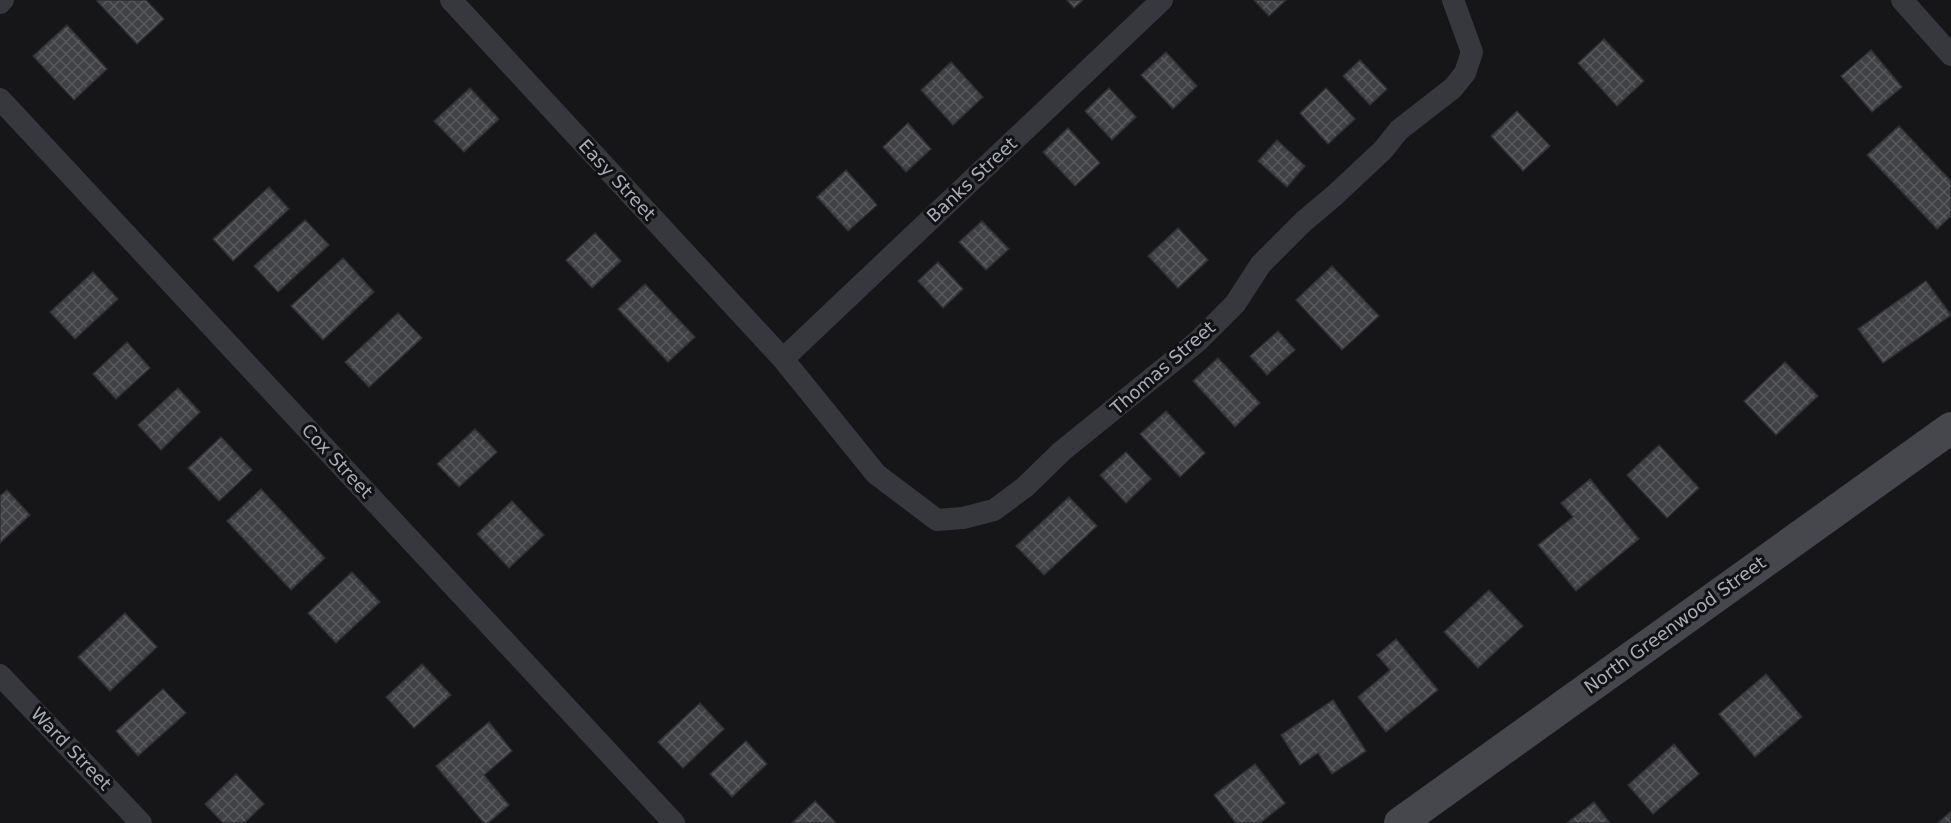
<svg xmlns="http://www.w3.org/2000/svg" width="1951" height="823" font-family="'DejaVu Sans',sans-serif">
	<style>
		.building { fill: url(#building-cross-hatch); stroke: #303034; stroke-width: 1.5 }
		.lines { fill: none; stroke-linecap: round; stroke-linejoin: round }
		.street { stroke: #37383d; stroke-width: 22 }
		.secondary { stroke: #45474d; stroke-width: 32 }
		.labels { text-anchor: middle; stroke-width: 6; stroke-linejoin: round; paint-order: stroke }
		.street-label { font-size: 18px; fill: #a8adb8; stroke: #111113 }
	</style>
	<defs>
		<pattern id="building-cross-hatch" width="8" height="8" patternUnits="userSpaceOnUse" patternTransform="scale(1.5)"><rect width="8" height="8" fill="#404145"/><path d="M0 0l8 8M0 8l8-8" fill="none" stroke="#595a5e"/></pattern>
	</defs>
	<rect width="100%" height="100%" fill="#161618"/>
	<path class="building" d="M98,0H146L164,19L137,44L97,1Z
		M1067,0H1083L1074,8Z
		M1254,0H1286L1269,16Z
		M67,25L107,69L74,100L33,56Z
		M1604,39L1644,81L1617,106L1578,63Z
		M1871,50L1902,87L1872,112L1841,76Z
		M1166,52L1197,86L1173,109L1141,75Z
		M1360,60L1387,89L1370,105L1343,76Z
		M951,62L983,97L953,125L921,90Z
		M470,88L499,119L464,152L434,121Z
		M1109,88L1136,117L1112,140L1085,111Z
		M1326,88L1355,119L1328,144L1300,113Z
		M1517,111L1550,146L1523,171L1491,136Z
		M908,123L931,149L906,172L883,147Z
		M1899,126L1951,181V216L1937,229L1867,155Z
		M1068,128L1100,163L1075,186L1043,152Z
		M1277,140L1305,166L1287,187L1258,161Z
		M846,170L877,205L848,231L817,197Z
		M269,187L289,209L233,261L213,239Z
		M305,220L329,245L278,292L254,266Z
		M982,221L1009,249L986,270L959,242Z
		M1178,228L1208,260L1178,288L1148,256Z
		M595,233L621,261L592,288L566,260Z
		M343,258L374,292L323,340L291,306Z
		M938,262L963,289L943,308L918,281Z
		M1332,266L1379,316L1342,350L1296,300Z
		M93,272L118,299L75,339L50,312Z
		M1926,281L1951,315L1883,363L1858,329Z
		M645,284L695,337L668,362L618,309Z
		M398,313L422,338L369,387L345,362Z
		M1278,331L1295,350L1267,375L1250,356Z
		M127,342L150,368L116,399L93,374Z
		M1218,358L1260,403L1235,427L1193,381Z
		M1785,362L1818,396L1776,435L1744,401Z
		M178,388L200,412L161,450L138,425Z
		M1166,411L1205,453L1180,477L1140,434Z
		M475,429L497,452L459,487L437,464Z
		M221,437L252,470L219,501L188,468Z
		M1659,445L1699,488L1667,518L1627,475Z
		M1126,452L1151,479L1126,503L1100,475Z
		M1590,479L1639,539L1576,591L1538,545L1573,517L1561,503Z
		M261,489L325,558L291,590L227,521Z
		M7,490L30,515L0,543V496Z
		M1069,497L1097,526L1044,575L1016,546Z
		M512,501L544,535L509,568L477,534Z
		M352,572L380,602L336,643L308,613Z
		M1489,590L1523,626L1478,668L1444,632Z
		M125,613L157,647L110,691L78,657Z
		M1396,639L1438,690L1386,732L1358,697L1390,670L1377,655Z
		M422,664L451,695L414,728L386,697Z
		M1766,674L1802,717L1755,757L1719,714Z
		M163,689L186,713L138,756L116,731Z
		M1333,700L1366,751L1332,774L1318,753L1300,765L1281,735Z
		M700,703L724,729L683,768L658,742Z
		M489,722L512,751L484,775L509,805L488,823H484L436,766Z
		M746,741L767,764L732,797L710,774Z
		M1674,744L1699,774L1653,814L1628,785Z
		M1255,764L1285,803L1260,823H1236L1214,795Z
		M236,774L264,804L244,823H223L205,804Z
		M815,801L836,823H792Z
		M1594,802L1610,823H1567Z
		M1951,811V823H1938Z"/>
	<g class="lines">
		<path class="street" d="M451,0L783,359L876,474L937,520L963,518L994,510L1025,487L1062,451L1198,341L1235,304L1261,264L1303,222L1335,195L1383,150L1399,130L1453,88L1465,73L1472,52L1453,0
			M1902,0L1951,55
			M0,3L3,0
			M0,99L674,823
			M783,359L1162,0
			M0,675L141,823"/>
		<path class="secondary" d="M1400,823L1951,428"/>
	</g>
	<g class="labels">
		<g class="street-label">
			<text transform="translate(617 180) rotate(47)" y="6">Easy Street</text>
			<text transform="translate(972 180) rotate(-43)" y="6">Banks Street</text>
			<text transform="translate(1163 368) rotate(-41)" y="6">Thomas Street</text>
			<text transform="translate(337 461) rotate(47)" y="6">Cox Street</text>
			<text transform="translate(1675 625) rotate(-36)" y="6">North Greenwood Street</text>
			<text transform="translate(71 749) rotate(46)" y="6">Ward Street</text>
		</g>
	</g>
</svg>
